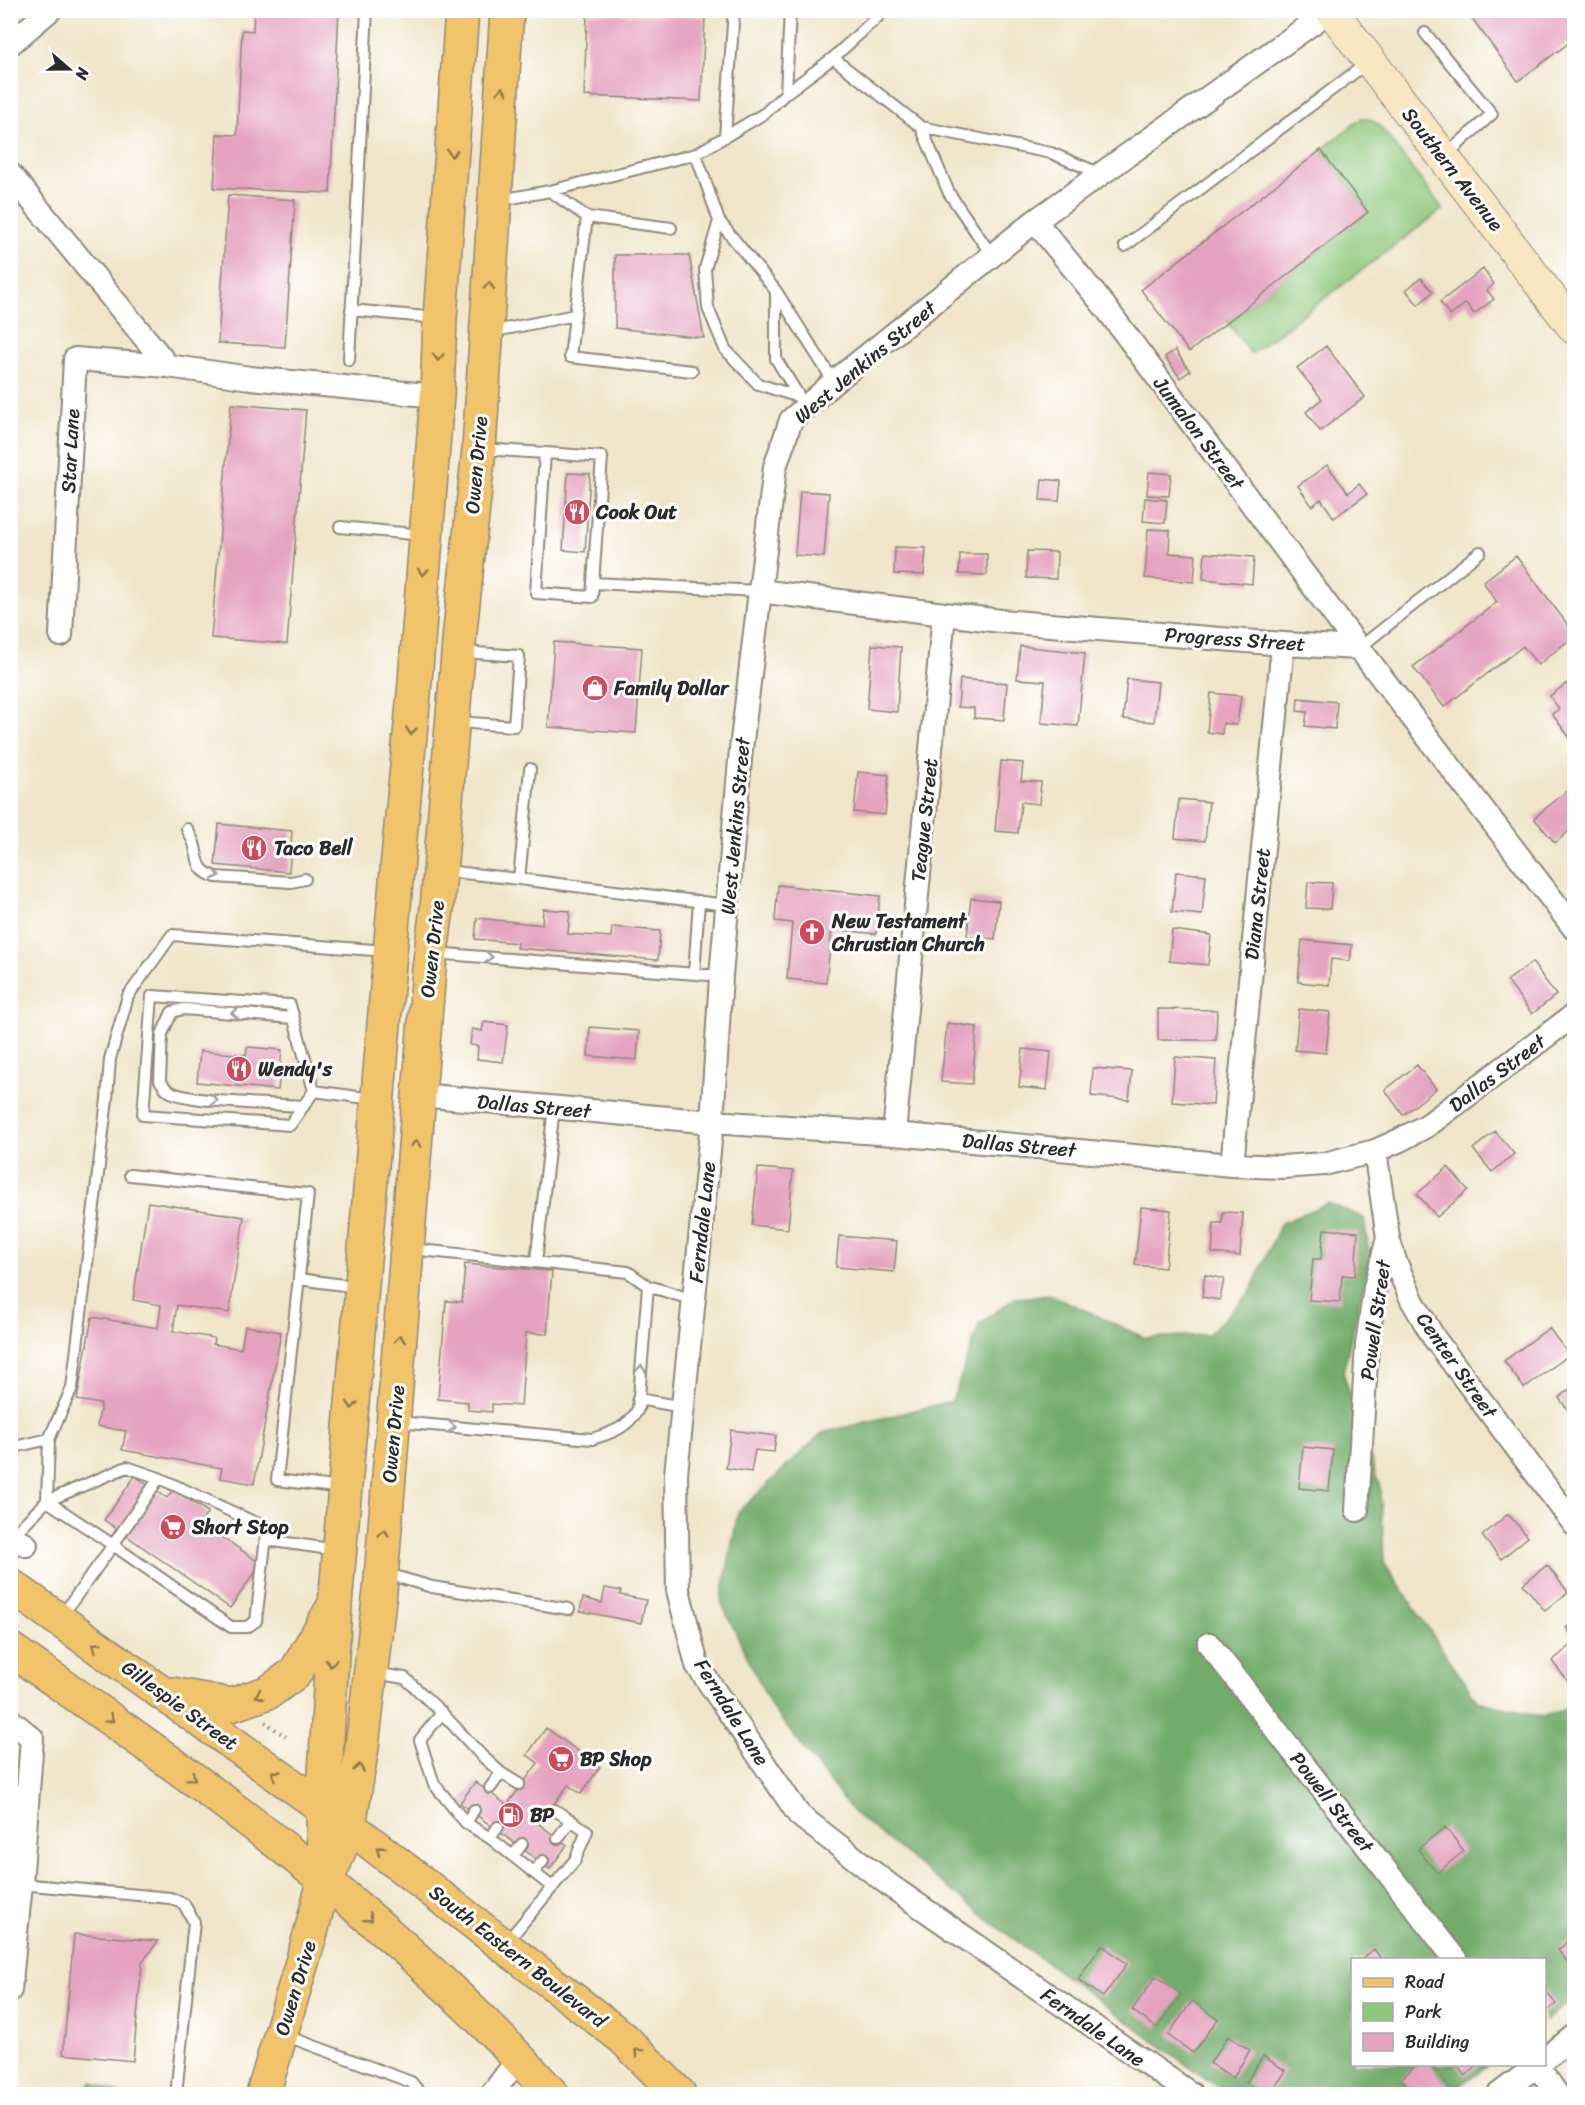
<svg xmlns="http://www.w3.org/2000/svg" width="1585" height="2105" font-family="Sriracha,sans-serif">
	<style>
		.green { fill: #8ec77a; stroke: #5c7952; stroke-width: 1.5 }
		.forest { fill: #72ac6a; stroke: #4e6c4a; stroke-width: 1.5 }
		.building { fill: #e5a3bf }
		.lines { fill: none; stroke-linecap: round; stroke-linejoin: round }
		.service-casing { stroke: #8e887a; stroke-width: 14 }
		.minor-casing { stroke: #8e887a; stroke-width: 26 }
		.secondary-casing { stroke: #8e887a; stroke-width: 34 }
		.primary-casing { stroke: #8e887a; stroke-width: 36 }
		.trunk-casing { stroke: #8e887a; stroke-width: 36 }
		.path { stroke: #8e887a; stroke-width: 4; stroke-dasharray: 1.5 4.5; stroke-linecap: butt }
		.service { stroke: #fff; stroke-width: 10 }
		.minor { stroke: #fff; stroke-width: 22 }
		.secondary { stroke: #f9e7c3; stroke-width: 32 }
		.primary { stroke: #f1c36a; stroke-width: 33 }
		.trunk { stroke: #f1c36a; stroke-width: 33 }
		.oneway { stroke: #8e774a }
		.oneway2 { stroke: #a0a0a0 }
		.labels { text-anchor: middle; stroke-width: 6; stroke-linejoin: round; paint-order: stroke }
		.street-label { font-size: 20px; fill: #2b2b2b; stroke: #fff }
		.poi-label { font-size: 20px; font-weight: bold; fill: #2b2b2b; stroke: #fff; text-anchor: start }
	</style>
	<rect width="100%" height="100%" fill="#fff"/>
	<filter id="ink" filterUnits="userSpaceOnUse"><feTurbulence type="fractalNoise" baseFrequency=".0167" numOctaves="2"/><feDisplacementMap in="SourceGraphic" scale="12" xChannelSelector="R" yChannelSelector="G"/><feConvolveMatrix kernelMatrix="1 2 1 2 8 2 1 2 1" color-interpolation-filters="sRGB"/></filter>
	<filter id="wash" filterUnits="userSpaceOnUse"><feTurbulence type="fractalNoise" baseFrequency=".008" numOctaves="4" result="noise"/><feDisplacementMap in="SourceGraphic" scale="24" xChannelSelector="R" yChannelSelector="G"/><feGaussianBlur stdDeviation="1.35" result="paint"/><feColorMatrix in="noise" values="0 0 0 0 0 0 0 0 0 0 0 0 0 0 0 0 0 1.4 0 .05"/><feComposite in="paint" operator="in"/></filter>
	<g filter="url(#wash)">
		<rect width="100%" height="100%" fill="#f0e5c9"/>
		<path class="green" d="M1362,118L1370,119L1379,125L1443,209L1251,354L1227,322L1368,212L1321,150Z"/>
		<path class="forest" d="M1328,1203L1364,1218L1369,1252L1367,1271L1343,1372L1381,1491L1384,1563L1477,1701L1543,1717L1574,1705V1998L1545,2021L1544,1960H1352V2064L1488,2065L1448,2094H1227L992,1923L853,1812L772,1708L721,1602L738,1512L822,1433L952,1401L980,1323L1015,1298L1052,1295L1145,1338L1208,1335L1250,1292L1281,1223Z
			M92,2082L121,2094H81Z"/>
		<g id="blocks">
			<path class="building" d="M254,10H339L330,193L214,188L217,134L237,135L242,30L253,31Z
				M1466,10H1574V39L1518,81Z
				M587,13L705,17L701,101L584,96Z
				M1321,150L1368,212L1189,352L1141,290Z
				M228,195L295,200L285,347L218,343Z
				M615,255H689L704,338L615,328Z
				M1483,269L1494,284L1487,290L1494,299L1474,314L1466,303L1450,316L1440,302Z
				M1421,278L1433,292L1418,305L1406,290Z
				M1326,346L1365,397L1320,431L1306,412L1322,399L1297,368Z
				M1175,350L1190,371L1180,378L1165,357Z
				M231,404L306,410L287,644L211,638Z
				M1327,465L1348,493L1359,484L1367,494L1334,518L1321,499L1312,506L1298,486Z
				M1149,472L1171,474L1169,496L1147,495Z
				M568,473L590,474L585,552L563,550Z
				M1042,479L1061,481L1059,501L1040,500Z
				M800,491L829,493L824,557L795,555Z
				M1145,498L1167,500L1165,523L1143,521Z
				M1148,529L1170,530L1169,553L1196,555L1194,582L1145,578Z
				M895,547L926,548L924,575L894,574Z
				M1027,551L1057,552L1056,579L1026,578Z
				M1205,553L1254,557L1252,584L1203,579Z
				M960,554H987V575L959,574Z
				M1516,556L1574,633V636L1538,665L1523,646L1444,707L1413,667L1497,602L1483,582Z
				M554,642L642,648L636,733L548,727Z
				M872,645L901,647L897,712L867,709Z
				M1020,646L1085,653L1078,726L1041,723L1045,681L1017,679Z
				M1574,678V741L1573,742L1552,714L1559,709L1550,696Z
				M960,679L1007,683L1004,720L974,718V708L958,707Z
				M1127,679L1158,682L1154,722L1123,719Z
				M1211,693L1241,696L1237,725L1223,723L1222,734L1207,732Z
				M1298,698L1337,702L1335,729L1305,726L1307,712L1297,711Z
				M1001,761L1023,763L1021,781L1041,782L1039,804L1021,802L1018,833L995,831Z
				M858,772L889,775L885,815L854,812Z
				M1572,787L1574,789V827L1555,843L1534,818Z
				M1179,799L1209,802L1205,841L1175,838Z
				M219,824L292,831L289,872L215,865Z
				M1176,872L1206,875L1202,915L1172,912Z
				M1308,882L1332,883L1330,909L1306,908Z
				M778,885L880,896L876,934L832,929L826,983L787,979L792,923L775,921Z
				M971,898L999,901L995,939L967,937Z
				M543,909L570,911L568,934L611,937L612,927L660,931L658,960L516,948L517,943L475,939L477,918L542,925Z
				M1172,930L1211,935L1208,965L1169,961Z
				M1302,940L1352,945L1350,961L1331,959L1329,985L1298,982Z
				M1532,962L1556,995L1532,1014L1507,981Z
				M1158,1009L1217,1010L1216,1040H1158Z
				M1299,1009L1330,1012L1326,1053L1295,1050Z
				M484,1022L508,1025L503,1062L477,1059L478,1046L470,1045L472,1029L482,1031Z
				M947,1023L977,1027L972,1084L941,1082Z
				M590,1027L639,1031L637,1060L588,1056Z
				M247,1047L282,1050L278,1090L197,1082L200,1051L246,1055Z
				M1023,1049L1051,1052L1047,1090L1019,1087Z
				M1175,1057L1216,1060L1213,1105L1172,1102Z
				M1417,1065L1436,1089L1403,1115L1385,1090Z
				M1093,1068L1132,1071L1129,1100L1091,1096Z
				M1495,1131L1514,1154L1492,1172L1473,1149Z
				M1448,1167L1468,1190L1437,1217L1417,1194Z
				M758,1168L793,1171L788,1229L752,1225Z
				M148,1202L244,1217L229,1313L177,1305L173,1331L214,1338L213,1344L241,1349L245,1326L281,1332L254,1484L220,1478L222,1468L122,1450L126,1431L97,1426L101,1404L77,1400L92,1317L158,1328L161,1305L133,1300Z
				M1141,1207L1171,1210L1165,1268L1135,1265Z
				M1223,1212L1243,1213L1240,1256L1212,1253L1214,1223H1222Z
				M1324,1229L1358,1232L1355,1276L1342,1275L1340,1302L1309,1300L1313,1259H1321Z
				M839,1236L897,1241L894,1272L836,1267Z
				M465,1264L552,1271L547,1334L526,1333L521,1406L492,1404V1412L468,1410V1402L438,1399L446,1301L462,1302Z
				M1205,1275L1224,1279L1220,1300L1202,1297Z
				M1549,1328L1569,1355L1524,1388L1504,1361Z
				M1574,1385V1418L1559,1398Z
				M731,1430L776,1436L774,1452L755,1450L751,1472L726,1468Z
				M1303,1447L1333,1450L1329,1491L1299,1488Z
				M135,1476L167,1498L173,1489L208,1512L201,1522L261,1564L230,1608L104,1520Z
				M1508,1514L1528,1537L1501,1559L1482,1536Z
				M1547,1565L1568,1592L1545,1611L1523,1584Z
				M605,1588L621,1591L620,1595L646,1600L641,1623L580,1611L583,1598L602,1603Z
				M1574,1622V1638L1566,1628Z
				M1574,1643V1680L1570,1684L1552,1661Z
				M546,1728L600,1767L581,1794L568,1785L539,1824L567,1845L550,1869L460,1803L475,1782L507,1805L538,1763L527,1755Z
				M1445,1827L1464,1851L1437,1873L1418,1849Z
				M74,1934L158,1941L142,1963L133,2061L63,2054Z
				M1574,1936V1970L1558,1950Z
				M1102,1945L1127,1964L1103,1997L1078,1979Z
				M1374,1949L1382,1960H1361Z
				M1156,1976L1181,1994L1157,2028L1132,2010Z
				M1544,1989L1556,2004L1544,2013Z
				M1192,2001L1218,2019L1193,2053L1168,2035Z
				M1228,2036L1250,2050L1233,2078L1210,2063Z
				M1263,2056L1286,2071L1270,2094H1263L1246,2083Z
				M1418,2064H1430L1451,2090L1446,2094H1415L1401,2079Z
				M1456,2064H1479L1465,2076Z"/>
		</g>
	</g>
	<g filter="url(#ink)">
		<use href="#blocks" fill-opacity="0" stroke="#8e887a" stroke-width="1.5"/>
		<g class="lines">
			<defs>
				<path id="service" d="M1425,33L1492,114L1446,155
					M833,58L921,127L1051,153L1101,174
					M786,93L790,10
					M921,127L949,193L993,257
					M725,137L734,10
					M696,154L719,221L776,291L834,382
					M550,191L696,154L765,113L786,93L833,58L885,10
					M500,200L550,191L587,217
					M719,221L705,269L708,308L725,349L758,384L799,397
					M671,228L587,217L570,357L692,371
					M1125,246L1367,63
					M776,292V359L800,398
					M351,310L437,318
					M490,332L575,315
					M349,360L367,10
					M482,449L545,453
					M545,453L602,457L592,597L536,593Z
					M340,527L423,535
					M593,583L759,591
					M1359,648L1480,552
					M456,722L514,726L519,656L462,652
					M530,769L519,879L727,905
					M187,829C190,835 194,841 195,847C199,864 198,871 216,877L291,882L305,879
					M445,871L519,879
					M434,953L721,976
					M694,974L699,901
					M152,996L290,1005L314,1091L290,1125L143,1115Z
					M293,1018L183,1009L172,1012L162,1034L160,1080C162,1084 165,1088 169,1091C188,1103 277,1104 304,1106
					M314,1091L373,1099
					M130,1175L308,1194L277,1480L342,1488
					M411,1249L628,1272L648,1286L694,1300
					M536,1262L554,1108
					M299,1279L358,1287
					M638,1399L683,1407
					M397,1422L592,1439C611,1433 628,1428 638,1409L648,1286
					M10,1448L49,1439
					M159,1478L267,1528L256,1621L247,1627H231L113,1545Z
					M47,1501L49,1439L72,1388L107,1099L110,1059L128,996L172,935L387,951
					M47,1501L113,1545L61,1617
					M12,1536L47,1501L127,1467L159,1478
					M266,1540L337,1550
					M384,1573L432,1587L569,1609
					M373,1673L405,1678L442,1713L481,1755L501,1773L519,1784
					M442,1713L420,1740L434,1784L466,1823L490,1838L552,1887
					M490,1788L501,1773
					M466,1823L474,1810
					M490,1838L498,1827
					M558,1838L571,1820
					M513,1856L522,1844
					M534,1872L543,1861
					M21,1884L170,1898L184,1904L194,1922L176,2094
					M506,1943L575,1860L587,1831L555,1810
					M284,2035L411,2082L421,2094"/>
				<path id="minor" d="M10,44L50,10
					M10,174L168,366L75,359L61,635
					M1035,221L1106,308L1359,648
					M168,366L250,378L437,396
					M759,591L1001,621L1283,644L1359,648L1574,928
					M420,1095L712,1122L894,1134L1232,1165L1282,1167L1324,1164L1375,1151L1400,1140L1428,1125L1574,1015
					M894,1134L944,614
					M1375,1151L1388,1238L1395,1261L1412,1300L1434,1338L1574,1524
					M1232,1165L1283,644
					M1357,1510L1367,1345L1375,1287L1388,1238
					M10,1535L26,1545
					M1209,1644L1456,1960
					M10,1720L32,1738L21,1884L10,1990
					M1544,2060L1574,2036
					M1536,2064L1557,2094
					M492,2094L518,2059
					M1191,2094L892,1887L799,1815L697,1665L678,1590L676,1474L712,1122L721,976L741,749L775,467L791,420L834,382L1035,221L1331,10
					M1499,2094L1539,2064"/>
				<path id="secondary" d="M1331,10L1574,328"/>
				<path id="primary" d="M263,2094L311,1932L324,1881"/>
				<path id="trunk" d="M10,1585L349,1826L623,2038L679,2094
					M10,1649C202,1782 396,1920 552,2094
					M172,1694L231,1705L269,1692L295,1673L332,1609
					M324,1874L323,1808L335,1605L398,858L414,694L437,396L440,318L462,10
					M324,1881L333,1866L349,1826L362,1747L380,1591L429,969L437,908L460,631L479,449L507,10"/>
			</defs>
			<use href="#service" class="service-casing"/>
			<use href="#minor" class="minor-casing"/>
			<use href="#secondary" class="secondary-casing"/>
			<use href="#primary" class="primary-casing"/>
			<use href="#trunk" class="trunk-casing"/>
			<path class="path" d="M265,1722L289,1739"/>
			<use href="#service" class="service"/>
			<use href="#minor" class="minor"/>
			<use href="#secondary" class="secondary"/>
			<use href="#primary" class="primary"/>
			<use href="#trunk" class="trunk"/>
		</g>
		<defs><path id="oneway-chevron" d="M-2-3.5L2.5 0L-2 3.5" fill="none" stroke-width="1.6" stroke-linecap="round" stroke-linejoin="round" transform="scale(1.5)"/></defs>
		<g class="oneway">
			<use href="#oneway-chevron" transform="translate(502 91) rotate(-86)"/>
			<use href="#oneway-chevron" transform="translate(452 153) rotate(94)"/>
			<use href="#oneway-chevron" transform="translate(489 286) rotate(-86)"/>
			<use href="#oneway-chevron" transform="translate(438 357) rotate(92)"/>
			<use href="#oneway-chevron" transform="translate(423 572) rotate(94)"/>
			<use href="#oneway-chevron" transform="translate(411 731) rotate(96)"/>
			<use href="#oneway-chevron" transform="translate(416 1144) rotate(-86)"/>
			<use href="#oneway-chevron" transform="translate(400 1339) rotate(-85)"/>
			<use href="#oneway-chevron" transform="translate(352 1405) rotate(95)"/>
			<use href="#oneway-chevron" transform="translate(384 1533) rotate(-85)"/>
			<use href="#oneway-chevron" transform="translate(96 1646) rotate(-145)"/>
			<use href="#oneway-chevron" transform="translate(331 1663) rotate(93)"/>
			<use href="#oneway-chevron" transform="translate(259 1695) rotate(161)"/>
			<use href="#oneway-chevron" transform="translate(110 1719) rotate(35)"/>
			<use href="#oneway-chevron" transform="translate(359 1768) rotate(-81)"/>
			<use href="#oneway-chevron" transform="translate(275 1774) rotate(-144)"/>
			<use href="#oneway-chevron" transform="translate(192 1777) rotate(37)"/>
			<use href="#oneway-chevron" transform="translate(380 1850) rotate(-142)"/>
			<use href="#oneway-chevron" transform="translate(369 1918) rotate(40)"/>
			<use href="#oneway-chevron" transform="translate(638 2052) rotate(-135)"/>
		</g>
		<g class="oneway2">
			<use href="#oneway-chevron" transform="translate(216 875) rotate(14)"/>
			<use href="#oneway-chevron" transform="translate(489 957) rotate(5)"/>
			<use href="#oneway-chevron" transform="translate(235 1013) rotate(-176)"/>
			<use href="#oneway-chevron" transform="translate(214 1100) rotate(5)"/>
			<use href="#oneway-chevron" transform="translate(641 1369) rotate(-85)"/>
			<use href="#oneway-chevron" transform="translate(452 1427) rotate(5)"/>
		</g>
	</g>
	<defs>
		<symbol id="restaurant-disc" viewBox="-11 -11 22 22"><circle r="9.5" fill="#d1495b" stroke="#fff"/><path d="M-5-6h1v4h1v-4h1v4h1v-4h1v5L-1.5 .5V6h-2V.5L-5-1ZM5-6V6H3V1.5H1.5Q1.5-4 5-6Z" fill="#fff"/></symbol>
		<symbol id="shop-disc" viewBox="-11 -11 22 22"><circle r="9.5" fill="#d1495b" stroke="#fff"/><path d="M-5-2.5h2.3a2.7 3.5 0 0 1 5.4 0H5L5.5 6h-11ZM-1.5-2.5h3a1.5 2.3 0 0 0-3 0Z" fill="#fff"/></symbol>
		<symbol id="church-disc" viewBox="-11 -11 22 22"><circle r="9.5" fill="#d1495b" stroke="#fff"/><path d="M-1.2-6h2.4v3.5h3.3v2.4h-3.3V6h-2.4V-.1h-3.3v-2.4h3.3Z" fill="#fff"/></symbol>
		<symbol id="supermarket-disc" viewBox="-11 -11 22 22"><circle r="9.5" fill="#d1495b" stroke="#fff"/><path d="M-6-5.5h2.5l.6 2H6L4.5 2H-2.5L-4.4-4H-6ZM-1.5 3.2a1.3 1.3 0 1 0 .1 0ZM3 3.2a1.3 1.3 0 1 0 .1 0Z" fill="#fff"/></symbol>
		<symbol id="fuel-disc" viewBox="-11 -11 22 22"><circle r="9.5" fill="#d1495b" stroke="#fff"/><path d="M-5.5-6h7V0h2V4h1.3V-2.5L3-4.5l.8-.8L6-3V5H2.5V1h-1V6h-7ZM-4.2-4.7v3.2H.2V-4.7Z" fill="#fff"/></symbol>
	</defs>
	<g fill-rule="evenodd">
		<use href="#restaurant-disc" x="562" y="497" width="30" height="30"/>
		<use href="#shop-disc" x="580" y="673" width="30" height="30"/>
		<use href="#restaurant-disc" x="239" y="833" width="30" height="30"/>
		<use href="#church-disc" x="797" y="917" width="30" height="30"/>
		<use href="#restaurant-disc" x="224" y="1054" width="30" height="30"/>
		<use href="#supermarket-disc" x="158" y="1512" width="30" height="30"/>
		<use href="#supermarket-disc" x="546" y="1744" width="30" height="30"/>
		<use href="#fuel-disc" x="496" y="1800" width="30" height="30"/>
	</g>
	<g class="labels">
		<g class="street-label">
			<text transform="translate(1453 169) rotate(52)" y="7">Southern Avenue</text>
			<text transform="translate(865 362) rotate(-40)" y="7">West Jenkins Street</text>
			<text transform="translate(1199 433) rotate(53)" y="7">Jumalon Street</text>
			<text transform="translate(70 451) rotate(-87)" y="7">Star Lane</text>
			<text transform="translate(476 465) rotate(-85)" y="7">Owen Drive</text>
			<text transform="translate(1235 639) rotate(4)" y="7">Progress Street</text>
			<text transform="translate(924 820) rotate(-84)" y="7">Teague Street</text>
			<text transform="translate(735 826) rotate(-85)" y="7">West Jenkins Street</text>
			<text transform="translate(1257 904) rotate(-84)" y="7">Diana Street</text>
			<text transform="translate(432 949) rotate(-84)" y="7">Owen Drive</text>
			<text transform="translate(1497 1073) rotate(-37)" y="7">Dallas Street</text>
			<text transform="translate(534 1106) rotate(5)" y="7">Dallas Street</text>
			<text transform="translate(1019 1145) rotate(5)" y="7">Dallas Street</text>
			<text transform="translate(702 1222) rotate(-84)" y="7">Ferndale Lane</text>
			<text transform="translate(1375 1320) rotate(-82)" y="7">Powell Street</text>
			<text transform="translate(1457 1365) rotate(55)" y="7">Center Street</text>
			<text transform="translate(393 1434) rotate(-85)" y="7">Owen Drive</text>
			<text transform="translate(180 1705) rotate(36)" y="7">Gillespie Street</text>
			<text transform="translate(732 1712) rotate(58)" y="7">Ferndale Lane</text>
			<text transform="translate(1332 1802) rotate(52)" y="7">Powell Street</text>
			<text transform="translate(518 1956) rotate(38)" y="7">South Eastern Boulevard</text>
			<text transform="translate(295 1988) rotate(-73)" y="7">Owen Drive</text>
			<text transform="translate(1093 2027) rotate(35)" y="7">Ferndale Lane</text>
		</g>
		<g class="poi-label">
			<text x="596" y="519">Cook Out</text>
			<text x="614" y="695">Family Dollar</text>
			<text x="274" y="855">Taco Bell</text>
			<text x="832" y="928">New Testament<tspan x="832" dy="23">Chrustian Church</tspan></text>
			<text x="258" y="1076">Wendy's</text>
			<text x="192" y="1534">Short Stop</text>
			<text x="580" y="1766">BP Shop</text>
			<text x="530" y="1822">BP</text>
		</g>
	</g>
	<rect width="1585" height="2105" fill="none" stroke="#fff" stroke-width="36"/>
	<rect x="1351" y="1958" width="195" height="108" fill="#ffffff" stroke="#aaaaaa" stroke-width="1.5"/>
	<rect x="1363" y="1978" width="30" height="9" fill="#f1c36a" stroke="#aaaaaa" stroke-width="1.5"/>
	<text x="1405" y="1988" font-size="18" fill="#2b2b2b">Road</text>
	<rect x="1363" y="2003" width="30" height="18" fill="#8ec77a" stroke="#aaaaaa" stroke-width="1.5"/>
	<text x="1405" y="2018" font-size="18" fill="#2b2b2b">Park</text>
	<rect x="1363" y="2033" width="30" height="18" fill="#e5a3bf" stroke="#aaaaaa" stroke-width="1.5"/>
	<text x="1405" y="2048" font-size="18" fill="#2b2b2b">Building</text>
	<g transform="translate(69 69) rotate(110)" stroke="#ffffff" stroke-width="4.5" paint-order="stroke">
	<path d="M0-4.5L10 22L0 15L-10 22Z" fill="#2b2b2b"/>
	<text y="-9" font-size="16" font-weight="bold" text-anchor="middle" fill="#2b2b2b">N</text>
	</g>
</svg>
